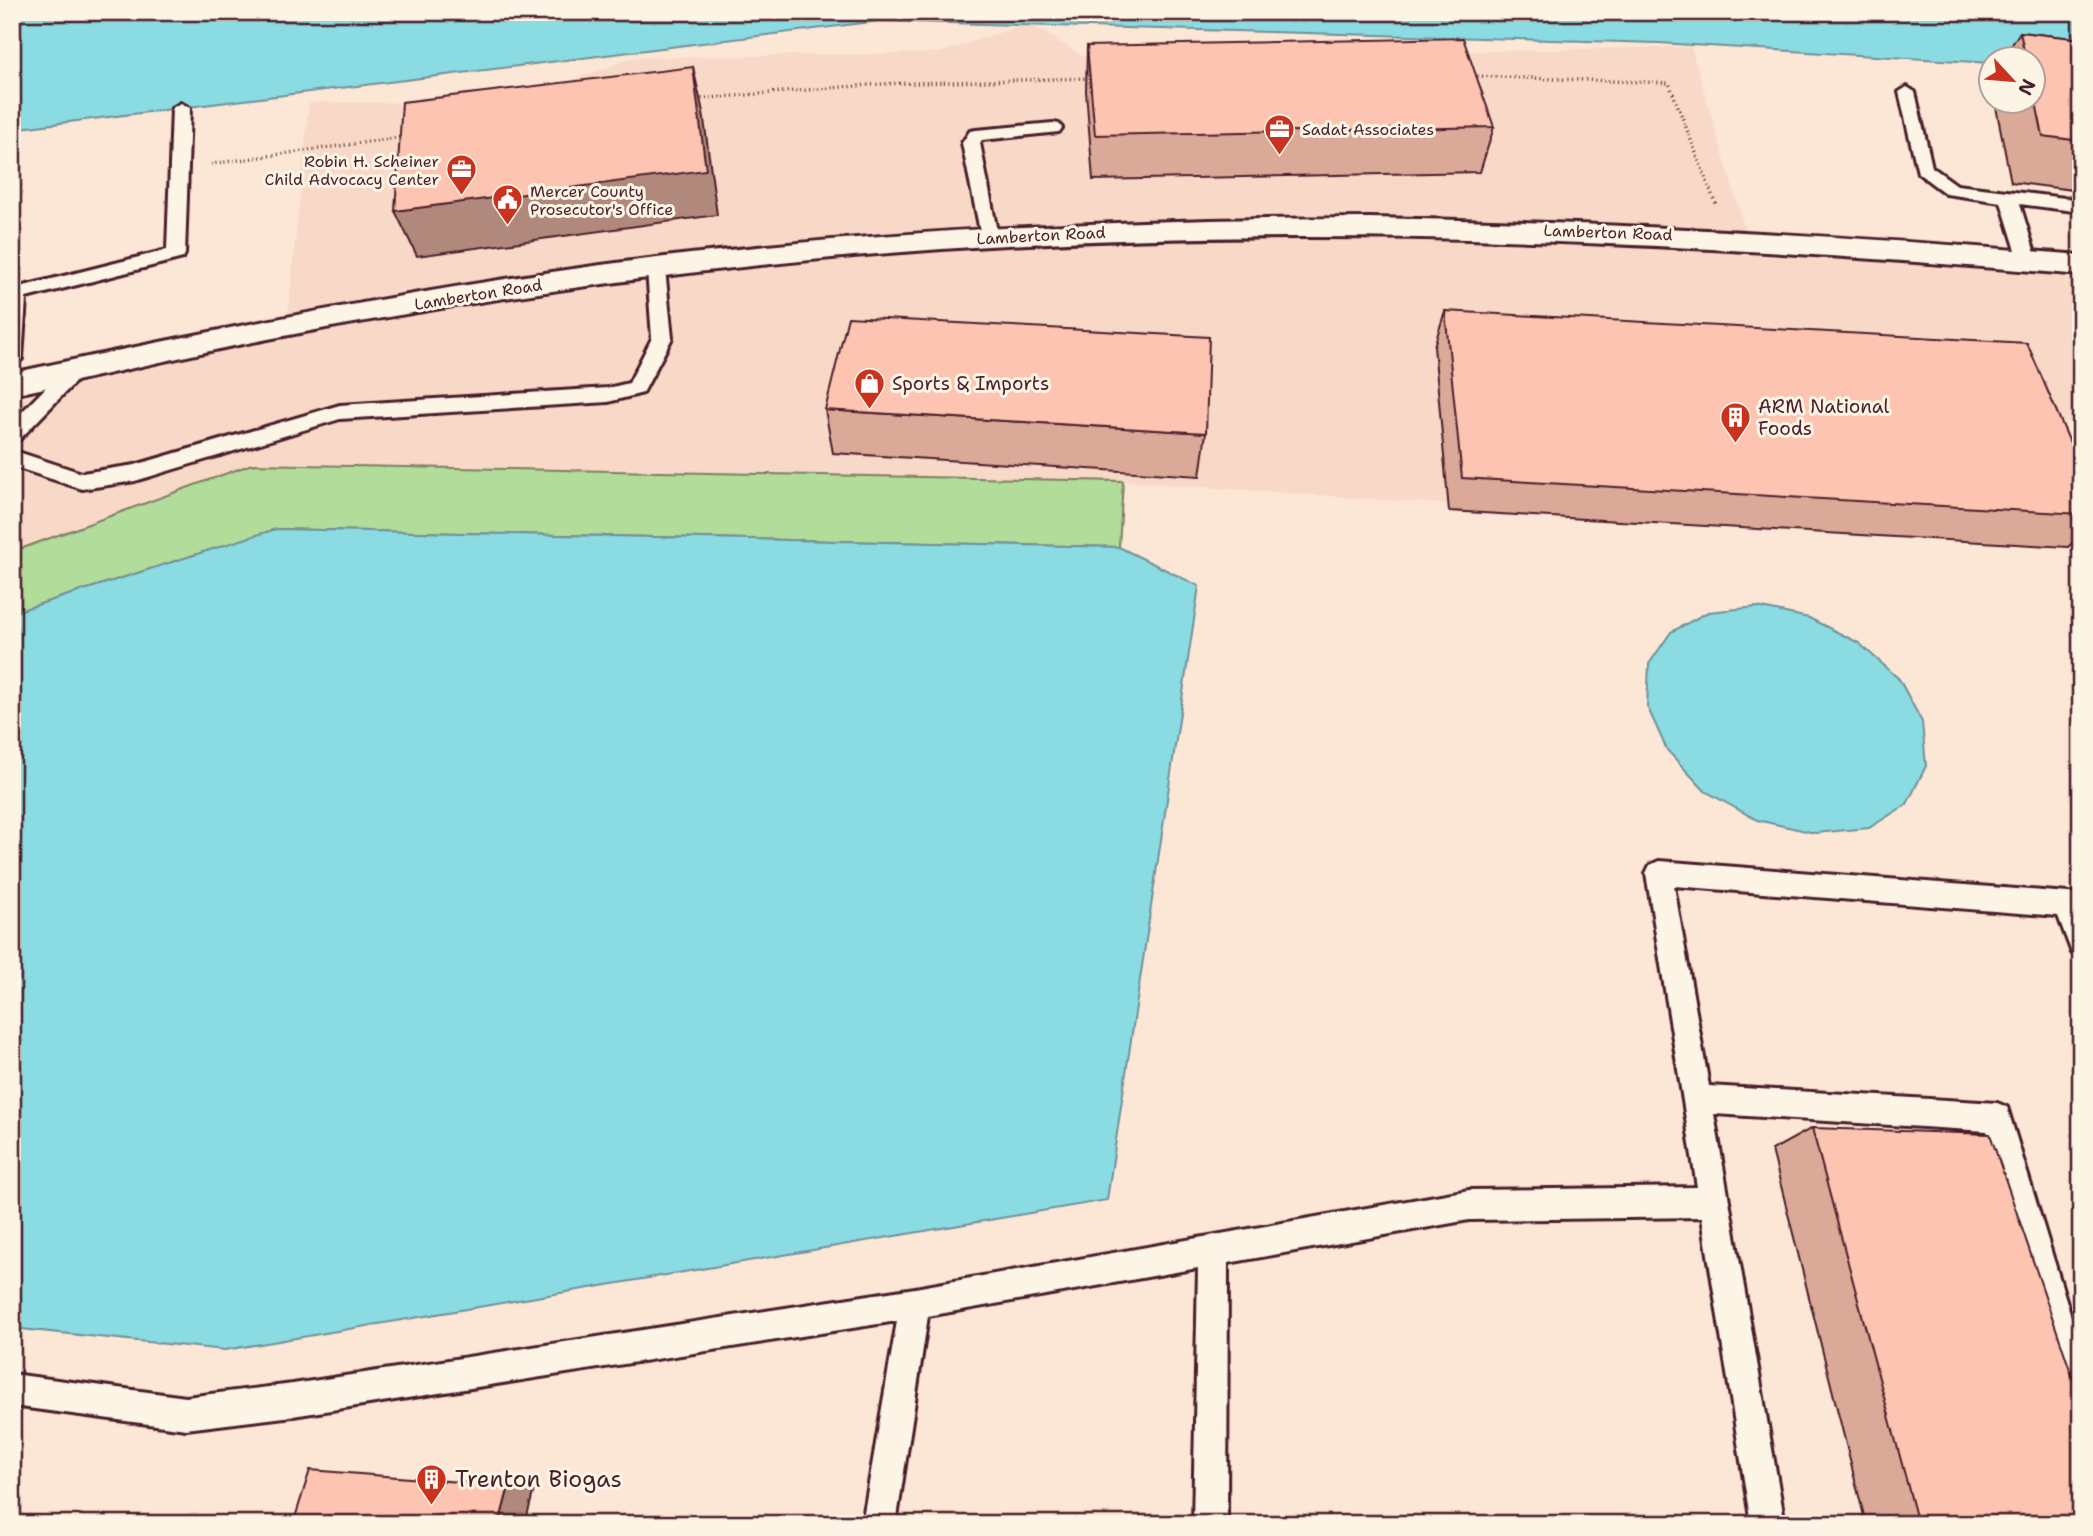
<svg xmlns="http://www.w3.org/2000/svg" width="2093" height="1536" font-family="'Shantell Sans',sans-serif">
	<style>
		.built { fill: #f8d8c7 }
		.green { fill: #b1dc9a; stroke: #7e7e62; stroke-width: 2 }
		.water { fill: #8adce2; stroke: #709099; stroke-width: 2 }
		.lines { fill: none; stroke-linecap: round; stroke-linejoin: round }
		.service-casing { stroke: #4a1f2b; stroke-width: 6 }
		.tertiary-casing { stroke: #4a1f2b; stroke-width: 6 }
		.path { stroke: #4a1f2b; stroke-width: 3.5; stroke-dasharray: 1 3.5; stroke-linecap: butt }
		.service { fill: #fcf5e5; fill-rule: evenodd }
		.tertiary { fill: #fcf5e5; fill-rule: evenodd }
		.wall { fill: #daa998; stroke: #4a1f2b; stroke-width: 2 }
		.shaded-wall { fill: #b1897c; stroke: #4a1f2b; stroke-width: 2 }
		.building { fill: #fdc4b1; stroke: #4a1f2b; stroke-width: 2 }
		.labels { text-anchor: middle; stroke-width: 6; stroke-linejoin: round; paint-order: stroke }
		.far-poi-label { font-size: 16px; fill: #4a1f2b; stroke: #fcf5e5; text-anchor: start }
		.far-street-label { font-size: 16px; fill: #4a1f2b; stroke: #fcf5e5 }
		.poi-label { font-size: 19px; fill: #4a1f2b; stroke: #fcf5e5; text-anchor: start }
		.near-poi-label { font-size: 23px; fill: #4a1f2b; stroke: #fcf5e5; text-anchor: start }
	</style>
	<rect width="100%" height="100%" fill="#fce6d5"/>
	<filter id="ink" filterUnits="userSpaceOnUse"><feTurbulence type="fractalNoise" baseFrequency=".0143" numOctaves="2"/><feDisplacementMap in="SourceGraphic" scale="14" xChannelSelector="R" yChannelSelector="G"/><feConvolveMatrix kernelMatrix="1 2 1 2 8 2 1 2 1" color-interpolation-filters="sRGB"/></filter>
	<g filter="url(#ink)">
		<path class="built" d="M1028,23L1088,59L1691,47L1746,233L2081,272V423L1981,413L2028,546L1123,481L252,464L12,552V400L286,336L309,103L516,102L632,58L940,53Z"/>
		<path class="green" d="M252,464L1123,481L1119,547L276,529L12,613V552Z"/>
		<path class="water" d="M12,12H2081V68L2034,60H1992L1991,63L1659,43L879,21L12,129Z
			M276,529L1119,547L1199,586L1107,1200L225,1350L12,1328V613Z
			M1757,607L1809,618L1859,643L1899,679L1922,722L1926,766L1907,804L1869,828L1815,833L1757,820L1705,791L1667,750L1647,706L1649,664L1671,632L1708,612Z"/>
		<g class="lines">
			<defs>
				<path id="service" d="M1907,87L1915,92L1932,167L1957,185L2081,200V212L2020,204L2037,260L2035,264H2021L2019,260L2001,202L1946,194L1918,173L1899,92Z
					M181,103L190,108L185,254L183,258L26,298L22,359L12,366V289L167,250L172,108Z
					M1053,123L1059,124L1062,128L1059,132L982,140L980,143L998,237L989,243L982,241L962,143L970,131L976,130Z
					M656,263L665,269L672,338L643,393L608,402L340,419L135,481L82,489L12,466V450L82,473L135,465L340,405L608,388L629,383L652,338L647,269Z
					M74,364L81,366L84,371L81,376L19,440L12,442V422L67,366Z
					M1659,861L2081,894V956L2072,953L2058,916L1674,886L1709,1086L1997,1103L2007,1107L2081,1349V1419L2070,1414L2065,1403L1987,1131L1714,1114L1785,1524H1751L1702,1217L1469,1220L1228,1263L1227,1524H1193L1198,1268L928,1316L896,1524H862L897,1321L293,1416L186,1429L12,1406V1374L186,1397L293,1384L915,1288L1469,1190L1697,1187L1646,873L1650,865Z"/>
				<path id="tertiary" d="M1369,218C1607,222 1844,236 2081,255V275C1702,243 1322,223 942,249C716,265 490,296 268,339C182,356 97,377 12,395V373C208,331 403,292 601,265C856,231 1112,219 1369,218Z"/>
			</defs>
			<use href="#service" class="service-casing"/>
			<use href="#tertiary" class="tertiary-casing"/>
			<path class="path" d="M1473,76L1669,83L1716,205
				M697,99L881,84L1090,78
				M211,164L403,137"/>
			<use href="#service" class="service"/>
			<use href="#tertiary" class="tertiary"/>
		</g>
		<path class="wall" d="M2020,32L2081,39V191L2011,182L1995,102H2034V60H2002Z
			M1087,46L1494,127L1480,172L1093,180L1086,91Z
			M1445,311L2081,468V535L2068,547L1449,511L1434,346Z
			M825,410L1206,433L1200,476L833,453Z
			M1812,1128L2081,1524H1866L1772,1150Z"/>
		<path class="shaded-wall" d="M693,67L703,112L717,215L417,256L395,211Z
			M509,1486L534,1489L525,1524H499Z"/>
		<path class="building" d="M2020,32L2081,39V141L2043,136L2034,93V60H2026Z
			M1463,38L1494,127L1095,135L1087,46Z
			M693,67L706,170L395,211L402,102Z
			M1445,311L2027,343L2081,468V514L1462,478Z
			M848,317L1209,337L1206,433L825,410Z
			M1812,1128L1990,1134L2081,1402V1524H1918Z
			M310,1470L509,1486L499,1524H293Z"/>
	</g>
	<defs>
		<symbol id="office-pin" viewBox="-11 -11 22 30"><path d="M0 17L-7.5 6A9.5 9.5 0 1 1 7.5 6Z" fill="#c8321e" stroke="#fcf5e5"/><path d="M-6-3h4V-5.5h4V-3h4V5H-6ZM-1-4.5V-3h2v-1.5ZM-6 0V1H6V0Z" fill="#fff"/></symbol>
		<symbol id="civic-pin" viewBox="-11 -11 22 30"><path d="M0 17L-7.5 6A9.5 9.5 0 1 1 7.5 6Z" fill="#c8321e" stroke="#fcf5e5"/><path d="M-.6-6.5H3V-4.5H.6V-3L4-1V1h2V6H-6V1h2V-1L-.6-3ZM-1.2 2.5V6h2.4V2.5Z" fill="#fff"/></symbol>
		<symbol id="shop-pin" viewBox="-11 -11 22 30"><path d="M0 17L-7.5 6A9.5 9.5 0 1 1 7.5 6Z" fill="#c8321e" stroke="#fcf5e5"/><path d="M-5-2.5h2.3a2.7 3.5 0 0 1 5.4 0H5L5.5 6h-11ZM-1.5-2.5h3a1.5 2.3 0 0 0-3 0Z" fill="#fff"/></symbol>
		<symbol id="building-pin" viewBox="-11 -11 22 30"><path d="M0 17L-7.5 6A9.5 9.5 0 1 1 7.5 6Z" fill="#c8321e" stroke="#fcf5e5"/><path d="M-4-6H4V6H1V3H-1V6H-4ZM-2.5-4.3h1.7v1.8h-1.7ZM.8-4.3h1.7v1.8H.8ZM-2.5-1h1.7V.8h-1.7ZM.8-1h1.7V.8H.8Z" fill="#fff"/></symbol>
	</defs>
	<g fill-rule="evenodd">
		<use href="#office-pin" x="1262" y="112" width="35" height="47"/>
		<use href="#office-pin" x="444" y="152" width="35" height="47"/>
		<use href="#civic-pin" x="490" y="182" width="35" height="47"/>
		<use href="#shop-pin" x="852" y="366" width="35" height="47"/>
		<use href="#building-pin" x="1718" y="400" width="35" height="47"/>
		<use href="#building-pin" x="414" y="1462" width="35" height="47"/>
	</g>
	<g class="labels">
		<g class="far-poi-label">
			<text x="1302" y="135">Sadat Associates</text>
			<text x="439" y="167" text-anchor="end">Robin H. Scheiner<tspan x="439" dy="18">Child Advocacy Center</tspan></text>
			<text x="530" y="197">Mercer County<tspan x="530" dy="18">Prosecutor's Office</tspan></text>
		</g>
		<g class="far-street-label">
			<text transform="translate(1608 232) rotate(2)" y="6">Lamberton Road</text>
			<text transform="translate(1041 235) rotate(-3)" y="6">Lamberton Road</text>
			<text transform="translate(478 294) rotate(-9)" y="6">Lamberton Road</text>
		</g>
		<g class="poi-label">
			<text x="892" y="390">Sports &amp; Imports</text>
			<text x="1758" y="413">ARM National<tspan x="1758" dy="22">Foods</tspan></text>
		</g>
		<g class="near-poi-label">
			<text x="455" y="1487">Trenton Biogas</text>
		</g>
	</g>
	<rect width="2093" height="1536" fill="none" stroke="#fcf5e5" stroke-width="42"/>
	<rect x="21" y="21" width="2051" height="1494" fill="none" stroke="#4a1f2b" stroke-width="2.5" filter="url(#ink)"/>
	<g transform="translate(2012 80) rotate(116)"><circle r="33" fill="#fcf5e5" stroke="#b59f9b" stroke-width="2"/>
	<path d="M0-5L12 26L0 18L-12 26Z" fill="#c8321e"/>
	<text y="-10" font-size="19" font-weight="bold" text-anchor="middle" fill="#4a1f2b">N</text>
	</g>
</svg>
